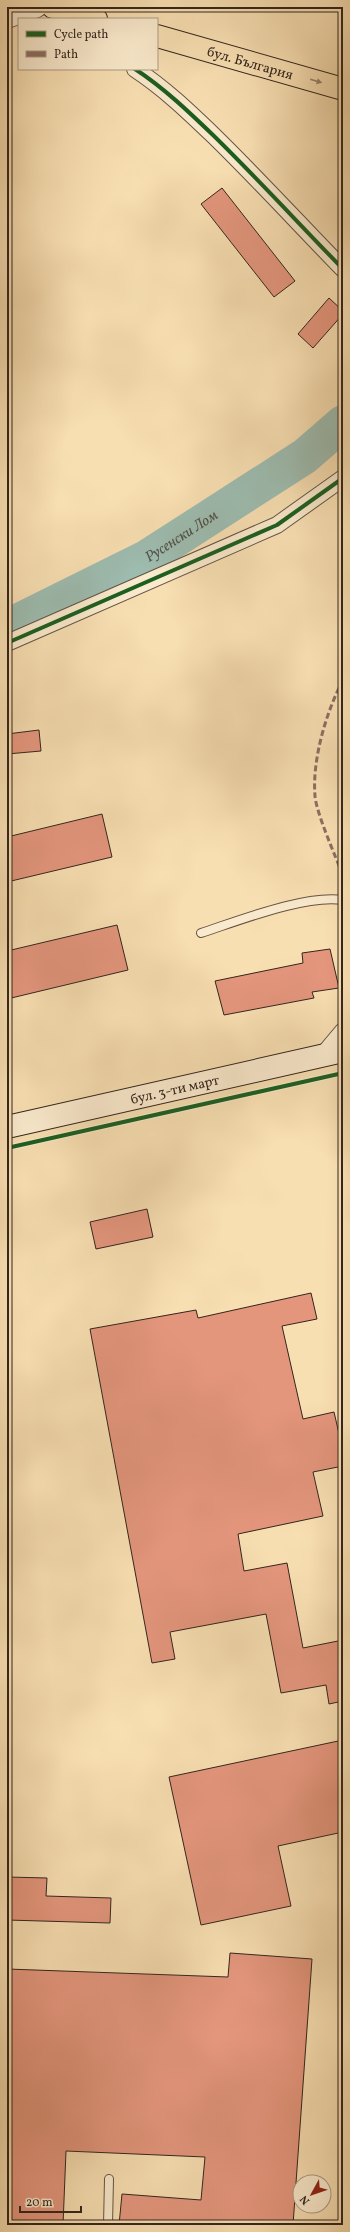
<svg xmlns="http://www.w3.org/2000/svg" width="350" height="2232" font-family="Vollkorn,serif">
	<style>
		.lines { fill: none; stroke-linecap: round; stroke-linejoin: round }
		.river { stroke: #9dbcb0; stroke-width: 36 }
		.building { fill: #e4967d; stroke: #32251e }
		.service-casing { stroke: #645443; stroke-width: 10 }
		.minor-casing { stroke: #645443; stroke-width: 18 }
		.tertiary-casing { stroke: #645443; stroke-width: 22 }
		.secondary-casing { stroke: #32251e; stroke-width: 24 }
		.trunk-casing { stroke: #32251e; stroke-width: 24 }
		.service { stroke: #faeacd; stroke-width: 8 }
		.minor { stroke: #faeacd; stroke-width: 16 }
		.tertiary { stroke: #faeacd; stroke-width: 20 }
		.secondary { stroke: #faeacd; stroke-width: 22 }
		.trunk { stroke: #f8dfb2; stroke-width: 22 }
		.quiet { stroke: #8d6e63; stroke-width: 3; stroke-dasharray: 6 3; stroke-linecap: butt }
		.cycleway-casing { stroke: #faeacd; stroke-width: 6 }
		.cycleway { stroke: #1b5e20; stroke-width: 4 }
		.oneway { fill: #958268 }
		.labels { text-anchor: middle; stroke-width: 3; stroke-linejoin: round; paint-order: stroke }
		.street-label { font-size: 14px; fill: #32251e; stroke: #faeacd }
		.water-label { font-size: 15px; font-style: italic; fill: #52524a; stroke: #faeacd }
	</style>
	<rect width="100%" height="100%" fill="#f8dfb2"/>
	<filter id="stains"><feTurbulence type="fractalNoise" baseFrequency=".005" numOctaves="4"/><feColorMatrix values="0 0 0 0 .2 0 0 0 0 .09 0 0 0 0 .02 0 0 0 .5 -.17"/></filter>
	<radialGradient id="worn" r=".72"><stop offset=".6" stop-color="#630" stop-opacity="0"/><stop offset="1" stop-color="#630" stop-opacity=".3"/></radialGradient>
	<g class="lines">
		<path class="river" id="s1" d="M7,627L148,557L305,456L343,423"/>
	</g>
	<path class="building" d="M222,188L295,281L274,297L201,204Z
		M329,298L343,311V314L313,348L298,334Z
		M39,730L41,751L7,754V734Z
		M102,814L112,857L7,882V837Z
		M117,925L128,970L7,999V951Z
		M330,949L339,988L312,992L314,998L224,1015L215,981L303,963L302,953Z
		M147,1209L153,1237L96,1249L90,1222Z
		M311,1293L317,1319L282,1326L303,1419L334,1412L343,1451V1466L313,1472L323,1516L238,1534L244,1571L287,1563L303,1648L343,1640V1701L329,1704L326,1685L281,1693L266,1614L170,1632L175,1659L152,1663L90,1329L196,1310L198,1318Z
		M343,1740V1832L278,1846L291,1906L201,1925L169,1777Z
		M7,1877L47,1878L46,1896L111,1898L110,1923L7,1920Z
		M230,1953L312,1959L293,2225H119L122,2194L201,2200L205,2157L66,2151L63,2225H7V1969L228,1977Z"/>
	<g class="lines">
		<defs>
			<path id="service" d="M201,933C238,921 306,894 343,900
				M108,2225L109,2179"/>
			<path id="minor" d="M135,69C164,88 189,112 214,136C258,179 300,225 343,269
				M7,643L277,525L343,478
				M322,1056L343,1031"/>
			<path id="tertiary" d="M7,18L37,7"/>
			<g id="secondary">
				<path id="s2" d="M7,1127L343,1051"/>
			</g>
			<g id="trunk">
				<path d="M53,7L96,19"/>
				<path id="s3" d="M157,36L343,89"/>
			</g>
		</defs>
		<use href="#service" class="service-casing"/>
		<use href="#minor" class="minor-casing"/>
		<use href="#tertiary" class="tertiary-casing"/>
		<use href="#secondary" class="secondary-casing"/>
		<use href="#trunk" class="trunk-casing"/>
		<use href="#service" class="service"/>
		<use href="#minor" class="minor"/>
		<use href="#tertiary" class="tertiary"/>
		<use href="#secondary" class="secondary"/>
		<use href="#trunk" class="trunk"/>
		<path class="quiet" d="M343,680C326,712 312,760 315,796C316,812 336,858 343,875"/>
		<defs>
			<path id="cycleway" d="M135,69C164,88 189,112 214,136C258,179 300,225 343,269
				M7,643L277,525L343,478
				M7,1148L343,1073"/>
		</defs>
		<use href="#cycleway" class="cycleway-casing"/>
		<use href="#cycleway" class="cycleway"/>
	</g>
	<defs><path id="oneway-solid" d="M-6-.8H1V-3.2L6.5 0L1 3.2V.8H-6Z"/></defs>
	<use class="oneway" href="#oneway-solid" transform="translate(316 81) rotate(16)"/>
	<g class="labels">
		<g class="street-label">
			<text dy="5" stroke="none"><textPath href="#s3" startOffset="97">бул. България</textPath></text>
			<text dy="5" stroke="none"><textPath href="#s2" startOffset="172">бул. 3-ти март</textPath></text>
		</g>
		<g class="water-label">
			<text dy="5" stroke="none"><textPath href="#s1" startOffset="197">Русенски Лом</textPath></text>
		</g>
	</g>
	<rect width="350" height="2232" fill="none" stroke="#f8dfb2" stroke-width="24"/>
	<rect x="8" y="8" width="334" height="2216" fill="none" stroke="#32251e" stroke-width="2"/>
	<rect x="12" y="12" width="326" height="2208" fill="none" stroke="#32251e"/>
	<rect x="18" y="18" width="140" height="52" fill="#faeacd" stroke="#aa9b87"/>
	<rect x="26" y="31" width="20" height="6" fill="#1b5e20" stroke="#aa9b87"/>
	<text x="54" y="38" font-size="12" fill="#32251e">Cycle path</text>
	<rect x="26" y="51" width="20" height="6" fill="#8d6e63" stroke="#aa9b87"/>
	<text x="54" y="58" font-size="12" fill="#32251e">Path</text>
	<g transform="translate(312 2194) rotate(230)"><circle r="19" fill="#faeacd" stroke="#aa9b87"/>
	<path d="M0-3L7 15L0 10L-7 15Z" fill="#8f2418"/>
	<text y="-6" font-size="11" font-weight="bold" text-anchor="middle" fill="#32251e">N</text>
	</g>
	<path d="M20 2206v6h61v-6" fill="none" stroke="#32251e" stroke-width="2"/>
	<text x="26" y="2206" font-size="12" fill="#32251e" stroke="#faeacd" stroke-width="3" paint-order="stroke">20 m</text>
	<rect width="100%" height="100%" filter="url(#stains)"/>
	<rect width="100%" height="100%" fill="url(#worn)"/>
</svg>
